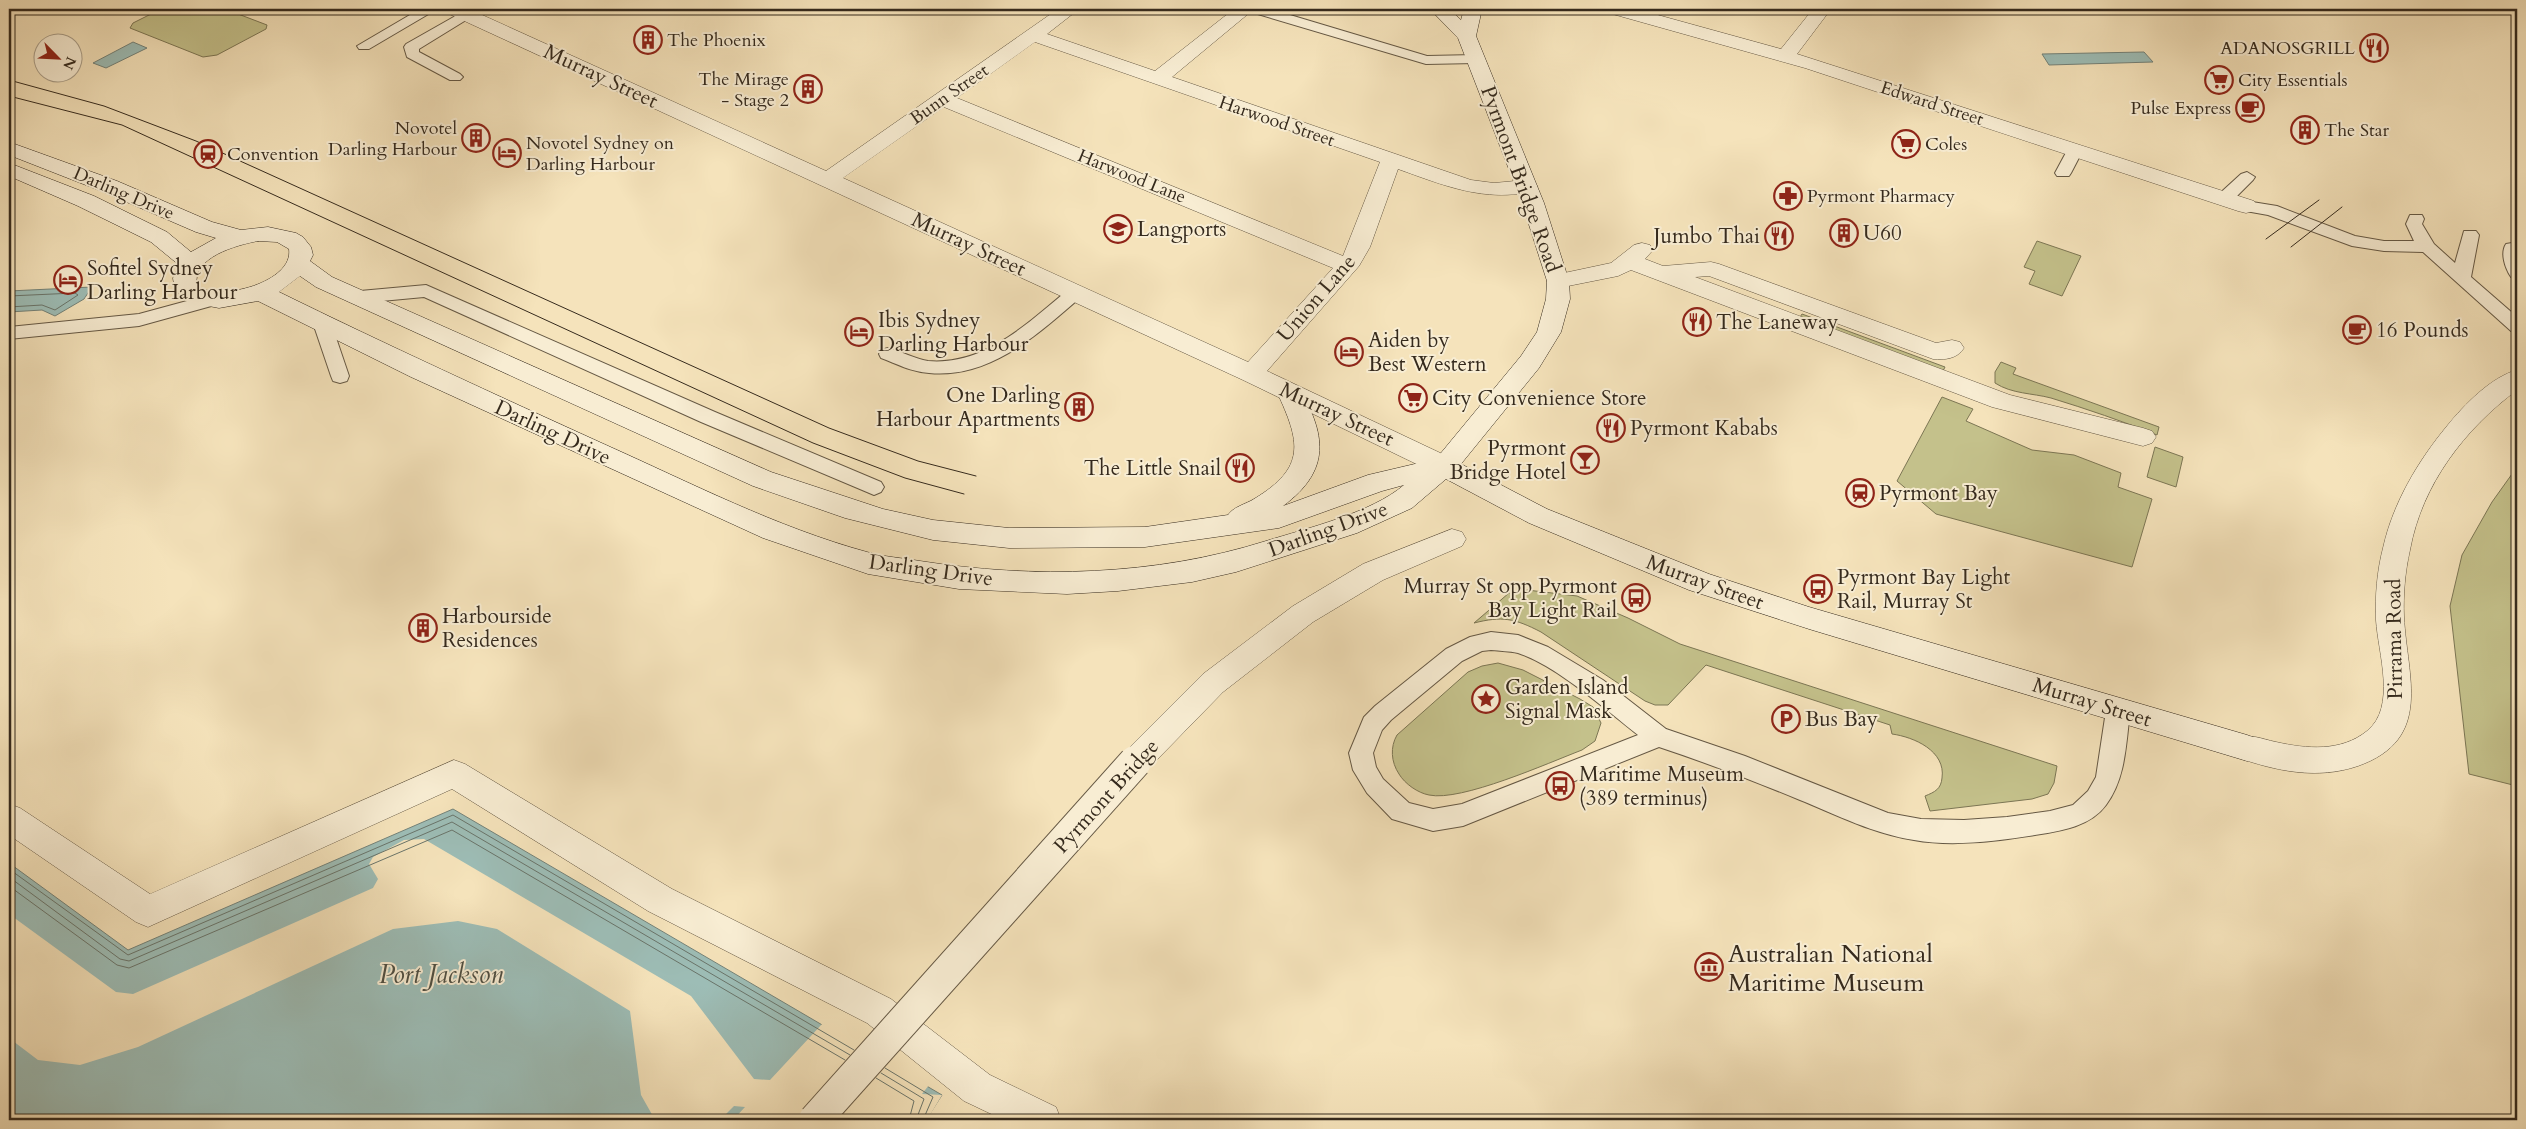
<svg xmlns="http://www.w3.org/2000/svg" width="2526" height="1129" font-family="Cardo,serif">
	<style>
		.green { fill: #c4c18b; stroke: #7c7654 }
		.water { fill: #9dbdb6; stroke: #738279 }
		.pier { fill: #f5e3bb }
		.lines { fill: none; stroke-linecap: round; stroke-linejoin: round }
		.shore { stroke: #69746a; stroke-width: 1 }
		.lane-casing { stroke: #655844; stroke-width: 2 }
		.street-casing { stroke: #655844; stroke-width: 1 }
		.secondary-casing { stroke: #352a1d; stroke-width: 1 }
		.lane { fill: #f8edd3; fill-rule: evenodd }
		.street { fill: #f8edd3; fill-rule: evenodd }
		.secondary { fill: #f8edd3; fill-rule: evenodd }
		.tram { stroke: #352a1d; stroke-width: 1 }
		.street-bridge-casing { stroke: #655844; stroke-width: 34; stroke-linecap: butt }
		.street-bridge { stroke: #f8edd3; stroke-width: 32 }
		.labels { text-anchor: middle; stroke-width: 4; stroke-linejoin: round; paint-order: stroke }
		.far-poi-label { font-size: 18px; fill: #352a1d; stroke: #f8edd3; text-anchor: start }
		.far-street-label { font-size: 18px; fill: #352a1d; stroke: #f8edd3 }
		.street-label { font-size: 21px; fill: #352a1d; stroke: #f8edd3 }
		.poi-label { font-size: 21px; fill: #352a1d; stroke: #f8edd3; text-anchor: start }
		.near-poi-label { font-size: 25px; fill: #352a1d; stroke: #f8edd3; text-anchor: start }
		.near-water-label { font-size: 26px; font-style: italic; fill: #4f4f43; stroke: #f8edd3 }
	</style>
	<rect width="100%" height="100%" fill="#f5e3bb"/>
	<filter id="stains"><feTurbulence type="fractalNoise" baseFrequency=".004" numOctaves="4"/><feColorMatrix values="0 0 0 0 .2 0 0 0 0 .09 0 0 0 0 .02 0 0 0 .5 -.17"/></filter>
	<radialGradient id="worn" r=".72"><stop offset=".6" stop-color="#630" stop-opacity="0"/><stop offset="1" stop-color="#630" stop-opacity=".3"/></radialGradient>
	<path class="green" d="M161,9H225L267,25L266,29L217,55L203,57L130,28L133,23Z
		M2037,241L2081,256L2062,296L2029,284L2035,271L2024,267Z
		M1802,314L1945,367L1943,371L1800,317Z
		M2001,362L2016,368L2013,374L2159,427L2157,435C2122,421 2087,409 2051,398C2032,393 2012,394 1995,383V372Z
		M1942,397L1973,409L1966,421L2032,450L2074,455L2121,473L2118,487L2152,499L2132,567L1936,514L1897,481Z
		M2155,447L2183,457L2176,487L2147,477Z
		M2517,467V786L2469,774L2450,606L2462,555L2492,502Z
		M1527,590L1577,596L1628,618L1680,644L2057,766L2054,783L2048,794L2032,799L1930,811L1925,796C1935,792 1941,789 1942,778C1946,751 1914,737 1892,734L1890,725L1706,665L1668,705H1655L1645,701L1541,632C1514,618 1502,616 1474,623L1509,593Z
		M1498,663L1523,670L1580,699L1593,707L1601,723L1595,741L1582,750C1548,763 1461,802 1429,795C1418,793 1405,784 1399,774C1391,762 1390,747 1397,735L1468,672L1482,666Z"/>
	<path class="water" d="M133,42L147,48L106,68L93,63Z
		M2144,52L2153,62L2049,65L2042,54Z
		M92,287L84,299L55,316L42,310L9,312V291Z
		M453,809L942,1095L926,1120H9V863L128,950Z"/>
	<path class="pier" d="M424,839L691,996L754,1079L770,1080L823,1023L929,1085L922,1094L942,1095L927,1120H733L745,1107L734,1106L726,1114L712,1120H659L654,1118L641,1095L630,1011L497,929L458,921L393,929L138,1047L80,1065L38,1060L9,1038V914L116,992L133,994L373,888L378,879L369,864L373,857L404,840Z"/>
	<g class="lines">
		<path class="shore" d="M9,296L75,293L78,295L55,310L42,305L9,307
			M9,869L128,955L453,815L854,1050
			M9,877L120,959L129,961L452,822L850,1055
			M9,886L117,965L129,968L452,830L845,1060
			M885,1068L933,1097L923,1120
			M881,1073L924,1099L916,1120
			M876,1078L914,1101L909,1120"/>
		<defs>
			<path id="lane" d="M420,9H437L369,49H359L357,46Z
				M1249,9H1270L1427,56L1476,55L1483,59L1476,63L1426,64L1251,12Z
				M466,10L471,11L473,14L471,17L419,49V52L460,74L463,77L460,80H450L407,57L404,47L406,44Z
				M2075,145L2083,150L2071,173L2069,176H2057L2055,173L2069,147Z
				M2247,172L2255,177L2253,180L2230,203H2218L2216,199L2218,195L2241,174Z
				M2246,201L2277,206L2355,236L2384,241H2414L2406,224L2410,215H2422L2424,219L2422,224L2434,244L2455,263L2464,231H2476L2479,235L2471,277L2517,317V333L2511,331L2423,252L2384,251L2352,246L2268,215L2240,210L2238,206L2240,202Z
				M2512,243L2517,244V279L2511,277C2505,268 2500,253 2506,244Z
				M426,285L715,412L881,482L884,487L881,492L874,495L867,492L701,422L424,297L360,303L354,301L351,297L354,293L360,291Z
				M1075,287L1081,289L1084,293L1081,297C1038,334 990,379 929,373C912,372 897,364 881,358L879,354L881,350L888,348C901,351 915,359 928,361C985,366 1029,322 1069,289Z
				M209,295L215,297L218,301L215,305L139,326L9,339V327L139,314Z
				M322,317L328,319L331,323L349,376L347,381L340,383L333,381L331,376L313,323L316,319Z
				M1491,632L1518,635L1548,647L1603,680L1666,729L1745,756L1888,813L1921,819L1964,820L2007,817L2050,811L2073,805L2088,791L2096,777L2106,711L2110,704L2118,701L2126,704L2130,711C2126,743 2126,778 2106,805C2090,827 2060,831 2035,835C1996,841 1953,847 1914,840C1874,834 1837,815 1800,800C1754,781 1707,763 1659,747L1463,826L1433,831L1392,819L1367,793L1353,770L1349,753L1364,717L1375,706L1446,649L1470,637ZM1491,650C1500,651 1509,651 1518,653C1557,666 1605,709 1638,735L1462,804L1433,809L1409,803L1383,779L1376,767L1373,753L1382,730L1391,720L1462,661L1482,651Z"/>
			<path id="street" d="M445,9H469L826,171L1058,9H1079L1047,34L1155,71L1234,9H1254L1172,77L1471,180L1494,183L1526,180L1534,181L1537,186L1534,191C1485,203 1443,185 1398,169L1370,247L1359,266L1267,371L1453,459L1457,466L1453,473L1444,475L1435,473L1243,380L447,13ZM1035,42L1380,162L1343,256L957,98ZM944,107L1333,268L1248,362L843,178Z
				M1607,9H1636L1781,49L1813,9H1831L1797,54L2254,201L2257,206L2254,211L2246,213L2238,211L1805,68L1609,13Z
				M1642,243L1650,245L1653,250L1645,259L1663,266L1711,262L1719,264L1936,343L1952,340L1960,342L1964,348C1957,359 1945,360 1933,359L1709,276L1695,277L2010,395L2143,428L2152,431L2156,437L2152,443L2143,446L1992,407L1631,270L1618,276L1558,288L1550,286L1547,281L1550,276L1611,263L1634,245Z
				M2517,370V390C2465,429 2422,484 2410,550C2405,572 2403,595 2404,617C2407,677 2434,739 2358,766C2317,780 2276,771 2236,757L2232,748L2236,739C2251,733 2261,739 2276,742C2307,749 2341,752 2367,731C2397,707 2378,653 2376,620C2375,596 2377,571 2383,548C2393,503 2418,461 2447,426C2464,405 2491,377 2517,370Z
				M1452,529L1462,532L1466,539L1462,546L1383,580L1313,622L1223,692L1146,771L1135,775L1124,771L1120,762L1124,753L1203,674L1293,606L1363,564Z
				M454,760L465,764L672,889L891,999L990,1075L1056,1107L1061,1120H1004L964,1101L867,1023L648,911L452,789L148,927L136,922L9,835V804L20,808L150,894Z"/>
			<path id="secondary" d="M1430,9H1449L1461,20L1464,9H1482L1476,36L1544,203L1569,281L1570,299L1561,332L1539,368L1461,464L1547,509L1709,574L1809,607L2247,735L2258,739L2262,748L2258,757L2247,761L1809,629L1689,590L1529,523L1446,479L1412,508L1357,533L1236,572L1192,582L1118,591L1067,594L959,589L868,574L763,538L411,377L258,301L219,308L188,302L181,297L174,285L173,278L179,265L151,242L78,206L9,176V163L94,196L167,232L191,252L216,238L196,232L101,191L9,155V142L117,181L212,222L241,230L268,227L296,233L303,237L311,247L313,255L310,261L332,277L771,472L883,509L933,520L1009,528L1145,527L1228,515C1233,507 1246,504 1254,499C1307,467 1300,442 1277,392L1280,386L1289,383L1298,386C1326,434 1332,470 1283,506L1368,475L1436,459L1521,356L1537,332L1546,299L1547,281L1522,203L1458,38ZM258,241L277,242L289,249C294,282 220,302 197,286C191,257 237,245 258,241ZM300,276L316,287L753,486L845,518L933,540L1009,548L1145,547L1279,528L1382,491L1404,485C1371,513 1308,528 1266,541C1155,576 1034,579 920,561C903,558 884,557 867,552C776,527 691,483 606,445C496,395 387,345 279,292Z"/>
		</defs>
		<use href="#lane" class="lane-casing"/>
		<use href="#street" class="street-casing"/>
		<use href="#secondary" class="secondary-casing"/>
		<use href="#lane" class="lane"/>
		<use href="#street" class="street"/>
		<use href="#secondary" class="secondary"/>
		<path class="tram" d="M9,80L104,106L196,141L829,428L918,461L976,476
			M9,96L122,125L813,443L905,478L964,494
			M2266,239L2319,200
			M2291,247L2342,207"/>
		<defs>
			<path id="street-bridge" d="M815,1120L1135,762"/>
		</defs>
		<use href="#street-bridge" class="street-bridge-casing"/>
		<use href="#street-bridge" class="street-bridge"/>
	</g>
	<defs>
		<symbol id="building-ring" viewBox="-11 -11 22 22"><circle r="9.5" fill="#f8edd3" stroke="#8f2418" stroke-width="1.5"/><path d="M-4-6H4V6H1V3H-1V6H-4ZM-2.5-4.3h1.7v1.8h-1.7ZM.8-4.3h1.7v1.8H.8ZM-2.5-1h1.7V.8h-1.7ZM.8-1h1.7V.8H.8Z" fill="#8f2418"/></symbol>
		<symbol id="restaurant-ring" viewBox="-11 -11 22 22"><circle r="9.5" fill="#f8edd3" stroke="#8f2418" stroke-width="1.5"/><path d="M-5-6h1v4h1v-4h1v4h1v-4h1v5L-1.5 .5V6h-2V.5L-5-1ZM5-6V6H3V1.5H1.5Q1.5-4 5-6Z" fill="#8f2418"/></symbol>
		<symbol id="supermarket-ring" viewBox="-11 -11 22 22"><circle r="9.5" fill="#f8edd3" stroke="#8f2418" stroke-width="1.5"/><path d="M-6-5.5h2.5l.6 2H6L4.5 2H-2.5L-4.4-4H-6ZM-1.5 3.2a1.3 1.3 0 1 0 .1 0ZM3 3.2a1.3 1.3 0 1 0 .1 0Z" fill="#8f2418"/></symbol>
		<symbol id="cafe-ring" viewBox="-11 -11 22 22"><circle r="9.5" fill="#f8edd3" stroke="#8f2418" stroke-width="1.5"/><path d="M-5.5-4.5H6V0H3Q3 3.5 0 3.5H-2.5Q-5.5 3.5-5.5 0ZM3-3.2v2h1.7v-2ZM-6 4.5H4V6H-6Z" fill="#8f2418"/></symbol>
		<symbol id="hotel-ring" viewBox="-11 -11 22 22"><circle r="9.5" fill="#f8edd3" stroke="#8f2418" stroke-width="1.5"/><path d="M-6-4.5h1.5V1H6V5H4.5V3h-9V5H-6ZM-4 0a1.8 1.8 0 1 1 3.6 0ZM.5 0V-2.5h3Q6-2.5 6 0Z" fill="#8f2418"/></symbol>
		<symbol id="station-ring" viewBox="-11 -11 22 22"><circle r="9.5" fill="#f8edd3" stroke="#8f2418" stroke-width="1.5"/><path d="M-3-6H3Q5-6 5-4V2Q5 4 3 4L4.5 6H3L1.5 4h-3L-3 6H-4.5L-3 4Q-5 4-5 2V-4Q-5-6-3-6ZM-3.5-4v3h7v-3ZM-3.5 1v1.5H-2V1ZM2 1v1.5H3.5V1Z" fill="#8f2418"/></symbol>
		<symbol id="pharmacy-ring" viewBox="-11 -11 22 22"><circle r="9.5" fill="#f8edd3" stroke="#8f2418" stroke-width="1.5"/><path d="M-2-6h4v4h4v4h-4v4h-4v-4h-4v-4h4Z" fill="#8f2418"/></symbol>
		<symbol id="school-ring" viewBox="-11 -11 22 22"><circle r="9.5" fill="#f8edd3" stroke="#8f2418" stroke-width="1.5"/><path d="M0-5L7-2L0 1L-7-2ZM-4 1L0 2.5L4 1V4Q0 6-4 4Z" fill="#8f2418"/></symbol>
		<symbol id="bar-ring" viewBox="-11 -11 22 22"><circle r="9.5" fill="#f8edd3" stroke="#8f2418" stroke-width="1.5"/><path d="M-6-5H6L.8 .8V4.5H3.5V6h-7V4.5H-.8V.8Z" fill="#8f2418"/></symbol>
		<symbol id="bus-ring" viewBox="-11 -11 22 22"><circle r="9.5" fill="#f8edd3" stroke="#8f2418" stroke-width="1.5"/><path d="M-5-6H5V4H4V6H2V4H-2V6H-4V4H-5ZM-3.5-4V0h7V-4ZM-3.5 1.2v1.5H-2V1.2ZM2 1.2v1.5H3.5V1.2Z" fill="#8f2418"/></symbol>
		<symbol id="sight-ring" viewBox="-11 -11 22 22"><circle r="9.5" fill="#f8edd3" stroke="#8f2418" stroke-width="1.5"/><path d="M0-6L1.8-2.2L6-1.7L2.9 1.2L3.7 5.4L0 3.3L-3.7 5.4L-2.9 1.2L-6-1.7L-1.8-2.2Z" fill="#8f2418"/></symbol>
		<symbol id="parking-ring" viewBox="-11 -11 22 22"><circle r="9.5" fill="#f8edd3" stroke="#8f2418" stroke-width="1.5"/><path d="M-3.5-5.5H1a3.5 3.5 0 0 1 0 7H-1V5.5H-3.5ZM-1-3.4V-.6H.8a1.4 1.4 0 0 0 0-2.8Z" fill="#8f2418"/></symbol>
		<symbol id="museum-ring" viewBox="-11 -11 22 22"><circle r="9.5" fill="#f8edd3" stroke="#8f2418" stroke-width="1.5"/><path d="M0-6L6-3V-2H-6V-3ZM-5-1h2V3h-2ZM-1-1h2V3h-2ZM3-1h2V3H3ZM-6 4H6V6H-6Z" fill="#8f2418"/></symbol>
	</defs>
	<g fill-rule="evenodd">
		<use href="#building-ring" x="632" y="24" width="32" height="32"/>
		<use href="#restaurant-ring" x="2358" y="32" width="32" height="32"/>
		<use href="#supermarket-ring" x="2203" y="64" width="32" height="32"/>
		<use href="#building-ring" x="792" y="73" width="32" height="32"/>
		<use href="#cafe-ring" x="2234" y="92" width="32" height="32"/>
		<use href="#building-ring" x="2289" y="114" width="32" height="32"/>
		<use href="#building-ring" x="460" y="122" width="32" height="32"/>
		<use href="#supermarket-ring" x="1890" y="128" width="32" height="32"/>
		<use href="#hotel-ring" x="491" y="137" width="32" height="32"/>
		<use href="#station-ring" x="192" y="138" width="32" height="32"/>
		<use href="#pharmacy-ring" x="1772" y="180" width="32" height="32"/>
		<use href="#school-ring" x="1102" y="213" width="32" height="32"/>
		<use href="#building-ring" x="1828" y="217" width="32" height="32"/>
		<use href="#restaurant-ring" x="1763" y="220" width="32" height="32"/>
		<use href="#hotel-ring" x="52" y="264" width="32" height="32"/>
		<use href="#restaurant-ring" x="1681" y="306" width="32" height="32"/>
		<use href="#cafe-ring" x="2341" y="314" width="32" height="32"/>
		<use href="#hotel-ring" x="843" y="316" width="32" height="32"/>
		<use href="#hotel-ring" x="1333" y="336" width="32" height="32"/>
		<use href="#supermarket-ring" x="1397" y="382" width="32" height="32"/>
		<use href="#building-ring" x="1063" y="391" width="32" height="32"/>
		<use href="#restaurant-ring" x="1595" y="412" width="32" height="32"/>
		<use href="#bar-ring" x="1569" y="444" width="32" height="32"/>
		<use href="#restaurant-ring" x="1224" y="452" width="32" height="32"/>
		<use href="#station-ring" x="1844" y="477" width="32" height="32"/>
		<use href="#bus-ring" x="1802" y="573" width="32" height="32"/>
		<use href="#bus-ring" x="1620" y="582" width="32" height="32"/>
		<use href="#building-ring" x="407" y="612" width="32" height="32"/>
		<use href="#sight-ring" x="1470" y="683" width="32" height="32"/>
		<use href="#parking-ring" x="1770" y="703" width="32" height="32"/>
		<use href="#bus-ring" x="1544" y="770" width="32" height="32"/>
		<use href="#museum-ring" x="1693" y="951" width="32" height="32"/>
	</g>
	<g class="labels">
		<g class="far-poi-label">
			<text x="667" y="46">The Phoenix</text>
			<text x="2355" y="54" text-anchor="end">ADANOSGRILL</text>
			<text x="789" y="85" text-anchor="end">The Mirage<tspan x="789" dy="21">- Stage 2</tspan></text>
			<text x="2238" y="86">City Essentials</text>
			<text x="2231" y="114" text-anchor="end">Pulse Express</text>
			<text x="457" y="134" text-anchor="end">Novotel<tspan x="457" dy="21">Darling Harbour</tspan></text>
			<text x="2324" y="136">The Star</text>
			<text x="526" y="149">Novotel Sydney on<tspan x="526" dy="21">Darling Harbour</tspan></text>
			<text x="1925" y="150">Coles</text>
			<text x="227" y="160">Convention</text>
			<text x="1807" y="202">Pyrmont Pharmacy</text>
		</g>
		<g class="far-street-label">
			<text transform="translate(949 94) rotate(-35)" y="6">Bunn Street</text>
			<text transform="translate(1932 103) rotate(18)" y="6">Edward Street</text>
			<text transform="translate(1277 121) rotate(19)" y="6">Harwood Street</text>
			<text transform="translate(1132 176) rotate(22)" y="6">Harwood Lane</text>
			<text transform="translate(124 193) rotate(23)" y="6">Darling Drive</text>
		</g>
		<g class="street-label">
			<text transform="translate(601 76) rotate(25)" y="7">Murray Street</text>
			<text transform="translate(1521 179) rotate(70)" y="7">Pyrmont Bridge Road</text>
			<text transform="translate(969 244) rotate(25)" y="7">Murray Street</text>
			<text transform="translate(1316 298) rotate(-49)" y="7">Union Lane</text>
			<text transform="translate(1337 414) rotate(25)" y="7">Murray Street</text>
			<text transform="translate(553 432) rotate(25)" y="7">Darling Drive</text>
			<text transform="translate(1328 529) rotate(-20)" y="7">Darling Drive</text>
			<text transform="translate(931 570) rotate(8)" y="7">Darling Drive</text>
			<text transform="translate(1705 582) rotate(20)" y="7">Murray Street</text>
			<text transform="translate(2394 639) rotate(-91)" y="7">Pirrama Road</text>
			<text transform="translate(2092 702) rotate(17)" y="7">Murray Street</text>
			<text transform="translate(1106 796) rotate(-48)" y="7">Pyrmont Bridge</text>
		</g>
		<g class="poi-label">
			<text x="1137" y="236">Langports</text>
			<text x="1863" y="240">U60</text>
			<text x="1760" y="243" text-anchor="end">Jumbo Thai</text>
			<text x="87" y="275">Sofitel Sydney<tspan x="87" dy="24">Darling Harbour</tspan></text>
			<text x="878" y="327">Ibis Sydney<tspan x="878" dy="24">Darling Harbour</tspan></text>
			<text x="1716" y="329">The Laneway</text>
			<text x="2376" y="337">16 Pounds</text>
			<text x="1368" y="347">Aiden by<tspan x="1368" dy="24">Best Western</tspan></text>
			<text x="1060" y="402" text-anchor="end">One Darling<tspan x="1060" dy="24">Harbour Apartments</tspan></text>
			<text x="1432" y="405">City Convenience Store</text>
			<text x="1630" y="435">Pyrmont Kababs</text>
			<text x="1566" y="455" text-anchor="end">Pyrmont<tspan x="1566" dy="24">Bridge Hotel</tspan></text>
			<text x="1221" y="475" text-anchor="end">The Little Snail</text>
			<text x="1879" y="500">Pyrmont Bay</text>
			<text x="1837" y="584">Pyrmont Bay Light<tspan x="1837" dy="24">Rail, Murray St</tspan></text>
			<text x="1617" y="593" text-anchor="end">Murray St opp Pyrmont<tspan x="1617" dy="24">Bay Light Rail</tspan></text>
			<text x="442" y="623">Harbourside<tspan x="442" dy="24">Residences</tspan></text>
			<text x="1505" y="694">Garden Island<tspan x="1505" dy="24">Signal Mask</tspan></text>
			<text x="1805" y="726">Bus Bay</text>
			<text x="1579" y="781">Maritime Museum<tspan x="1579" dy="24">(389 terminus)</tspan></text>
		</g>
		<g class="near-poi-label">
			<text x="1728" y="962">Australian National<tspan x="1728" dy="29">Maritime Museum</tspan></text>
		</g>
		<g class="near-water-label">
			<text x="441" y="983">Port Jackson</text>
		</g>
	</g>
	<rect width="2526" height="1129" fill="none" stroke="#f5e3bb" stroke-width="30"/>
	<rect x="10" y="10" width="2506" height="1109" fill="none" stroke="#352a1d" stroke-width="2.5"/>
	<rect x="15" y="15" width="2496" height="1099" fill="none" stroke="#352a1d"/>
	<g transform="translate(58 58) rotate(114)"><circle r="24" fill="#f8edd3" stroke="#aa9f8a"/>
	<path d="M0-4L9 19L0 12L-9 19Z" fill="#8f2418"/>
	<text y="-8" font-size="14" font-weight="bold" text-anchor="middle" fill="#352a1d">N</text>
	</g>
	<rect width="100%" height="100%" filter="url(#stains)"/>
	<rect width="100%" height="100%" fill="url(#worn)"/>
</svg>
